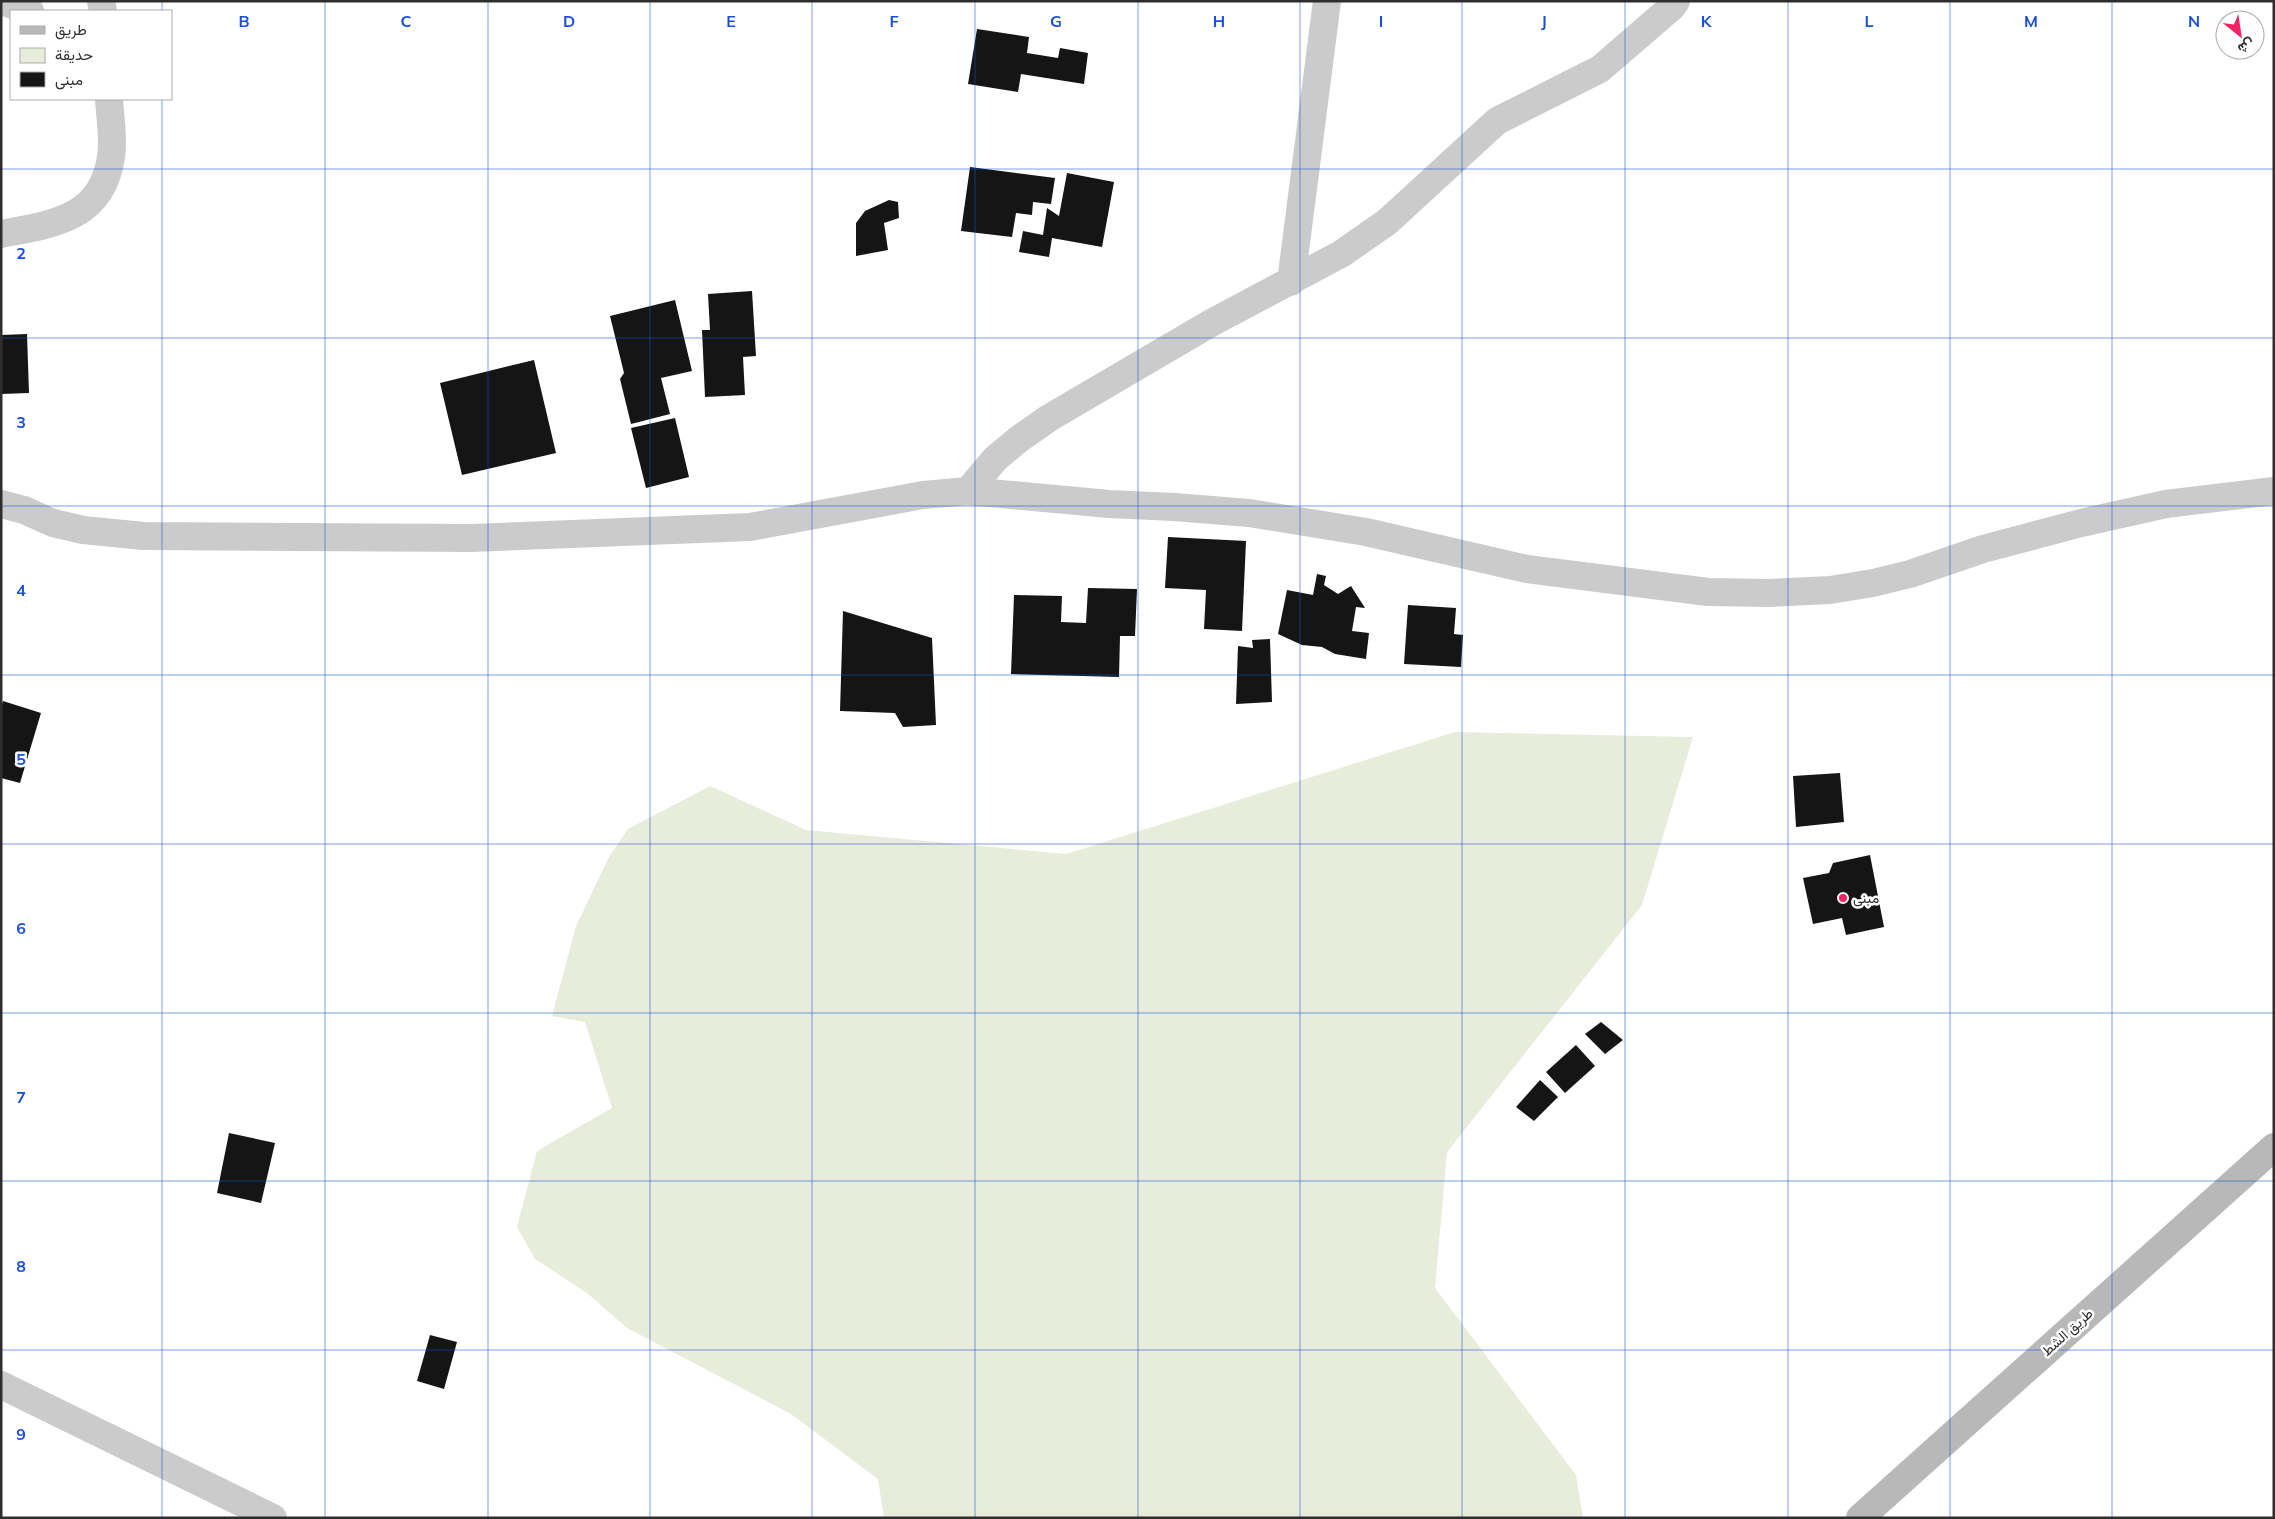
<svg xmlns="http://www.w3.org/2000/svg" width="2275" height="1519" font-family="Mulish,Vazirmatn,sans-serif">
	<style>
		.green { fill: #e8ecda }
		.building { fill: #151515 }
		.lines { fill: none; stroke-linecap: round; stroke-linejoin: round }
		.street { stroke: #cbcbcb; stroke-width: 28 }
		.secondary { stroke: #b8b8b8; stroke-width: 28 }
		.grid { fill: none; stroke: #1d4ed8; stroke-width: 1; stroke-opacity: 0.55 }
		.poi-dot { fill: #f22365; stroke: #fff; stroke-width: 2 }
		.labels { text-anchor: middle; stroke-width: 5; stroke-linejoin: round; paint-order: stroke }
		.poi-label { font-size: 14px; fill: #2e2e2e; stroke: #fff; text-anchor: start }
		.street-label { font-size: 14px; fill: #2e2e2e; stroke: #fff }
		.grid-label { font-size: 16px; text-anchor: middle; font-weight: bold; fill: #1d4ed8; stroke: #fff; stroke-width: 5; stroke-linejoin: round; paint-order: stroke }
	</style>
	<rect width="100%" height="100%" fill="#fff"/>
	<path class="green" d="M1455,732L1693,737L1642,905L1447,1152L1435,1288L1576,1475L1583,1518H884L878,1479L791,1414L627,1328L587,1293L535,1259L517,1227L537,1151L612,1108L585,1022L552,1016L576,926L609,857L628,829L710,786L806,830L1066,854Z"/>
	<path class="building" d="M977,29L1029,37L1027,53L1058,58L1060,48L1088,53L1084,84L1021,74L1018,92L968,84Z
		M970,167L1055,178L1051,204L1033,202L1032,215L1016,213L1012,237L961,231Z
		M1067,173L1114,182L1102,247L1052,238L1049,257L1019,252L1023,231L1043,235L1047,208L1059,216Z
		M889,200L898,202L899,218L884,223L888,250L856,256V223L865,211Z
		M752,291L756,356L743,357L745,395L705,397L702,330H710L708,294Z
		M675,300L692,371L661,378L670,414L631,424L620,379L624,373L610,316Z
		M27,334L29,393L1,394V335Z
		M534,360L556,453L462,475L440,383Z
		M675,418L689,477L646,488L631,428Z
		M1168,537L1246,541L1242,631L1204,629L1206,590L1165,588Z
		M1317,574L1326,576L1324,585L1338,594L1351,586L1365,608L1356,607L1352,631L1369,633L1366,659L1335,654L1322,647L1302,645L1278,634L1287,590L1313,595Z
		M1088,588L1137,589L1135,636H1120L1119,677L1011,674L1014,595L1062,596L1061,622L1086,623Z
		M1408,605L1456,608L1454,634L1463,635L1461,667L1404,664Z
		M843,611L932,638L936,725L903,727L895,713L840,711Z
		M1270,639L1272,702L1236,704L1238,646L1253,648L1252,640Z
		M3,701L41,713L20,783L1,778V707Z
		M1840,773L1844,822L1796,827L1793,776Z
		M1870,855L1884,927L1846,935L1842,918L1813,924L1803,878L1829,873L1833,863Z
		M1601,1022L1623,1040L1605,1054L1585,1034Z
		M1576,1045L1595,1066L1565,1093L1546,1072Z
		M1540,1080L1558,1097L1534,1121L1516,1107Z
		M229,1133L275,1143L261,1203L217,1193Z
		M430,1335L457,1342L444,1389L417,1381Z"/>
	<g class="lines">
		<path class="street" d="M2,1L30,11
			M101,1L103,11
			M1,234C53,224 102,219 111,157C114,139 110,117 109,99
			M1291,282L1327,1
			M968,491L995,459L1019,439L1049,418L1211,323L1341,254L1387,222L1497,121L1600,69L1672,7L1676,1
			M1,504L24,510L53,523L83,530L144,536L471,538L750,527L923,495L968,491L1109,504L1174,507L1249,513L1366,532L1527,569L1708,592L1769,593L1830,590L1873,583L1910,574L1983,549L2081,523L2166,504L2274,491
			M1,1385L273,1518"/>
		<path class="secondary" d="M1860,1518L2274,1147"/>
	</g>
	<path class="grid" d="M162,1V11M325,1V1518M488,1V1518M650,1V1518M812,1V1518M975,1V1518M1138,1V1518M1300,1V1518M1462,1V1518M1625,1V1518M1788,1V1518M1950,1V1518M2112,1V1518M162,99V1518M1,169H2274M1,338H2274M1,506H2274M1,675H2274M1,844H2274M1,1013H2274M1,1181H2274M1,1350H2274"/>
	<circle class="poi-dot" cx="1843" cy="898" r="5"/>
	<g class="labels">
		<g class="poi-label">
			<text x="1853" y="903">مبنى</text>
		</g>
		<g class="street-label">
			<text transform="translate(2067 1332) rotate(-42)" y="5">طريق الشط</text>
		</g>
	</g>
	<g class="grid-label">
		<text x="244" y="27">B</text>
		<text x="406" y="27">C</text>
		<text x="569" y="27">D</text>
		<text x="731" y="27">E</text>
		<text x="894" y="27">F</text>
		<text x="1056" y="27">G</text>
		<text x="1219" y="27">H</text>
		<text x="1381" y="27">I</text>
		<text x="1544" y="27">J</text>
		<text x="1706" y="27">K</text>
		<text x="1869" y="27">L</text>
		<text x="2031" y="27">M</text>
		<text x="2194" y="27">N</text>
		<text x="21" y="259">2</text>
		<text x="21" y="428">3</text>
		<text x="21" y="596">4</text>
		<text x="21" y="765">5</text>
		<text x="21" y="934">6</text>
		<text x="21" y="1103">7</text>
		<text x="21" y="1272">8</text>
		<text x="21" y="1440">9</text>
	</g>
	<rect width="2275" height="1519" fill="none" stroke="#2e2e2e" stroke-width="5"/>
	<rect x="10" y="10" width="162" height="90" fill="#ffffff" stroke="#ababab"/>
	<rect x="20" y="26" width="25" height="8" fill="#b8b8b8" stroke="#ababab"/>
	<text x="55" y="35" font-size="15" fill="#2e2e2e">طريق</text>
	<rect x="20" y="48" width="25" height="15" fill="#e8ecda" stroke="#ababab"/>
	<text x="55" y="60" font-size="15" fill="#2e2e2e">حديقة</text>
	<rect x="20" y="72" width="25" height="15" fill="#151515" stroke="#ababab"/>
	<text x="55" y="85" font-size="15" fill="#2e2e2e">مبنى</text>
	<g transform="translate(2240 35) rotate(150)"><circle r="24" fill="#ffffff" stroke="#ababab"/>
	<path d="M0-4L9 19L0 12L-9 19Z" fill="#f22365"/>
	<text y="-8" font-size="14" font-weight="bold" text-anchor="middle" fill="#2e2e2e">ش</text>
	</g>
</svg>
